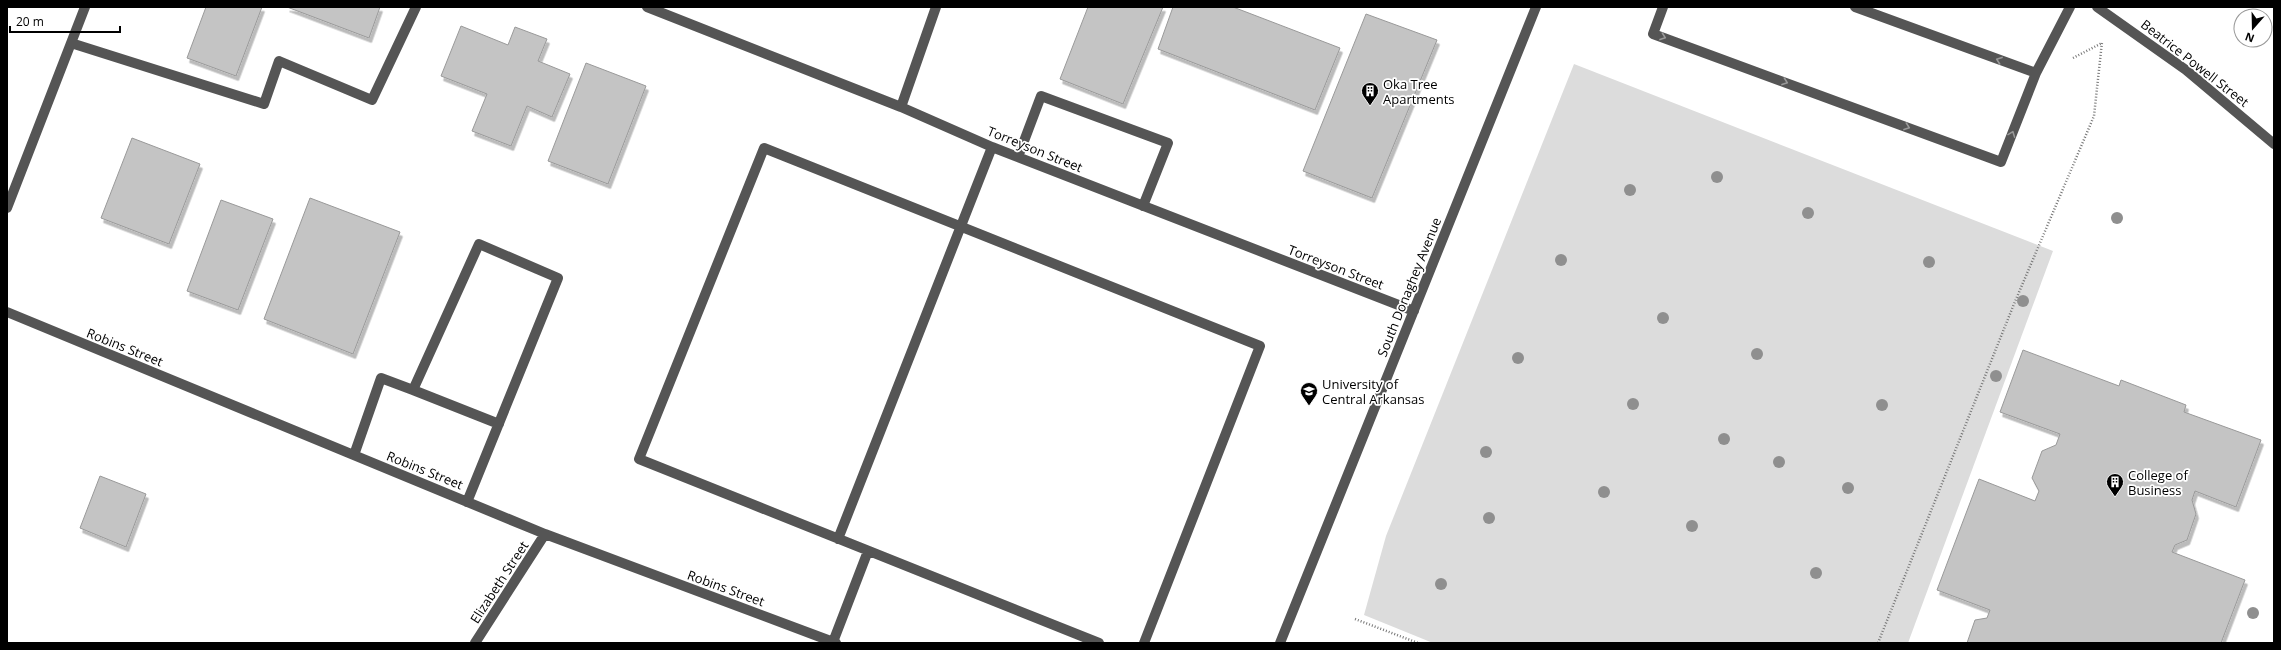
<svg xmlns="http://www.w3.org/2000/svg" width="2281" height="650" font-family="'Open Sans',sans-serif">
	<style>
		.green { fill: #dcdcdc }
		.building { fill: #c4c4c4; stroke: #999; filter: url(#shadow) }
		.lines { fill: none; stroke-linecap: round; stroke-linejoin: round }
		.path { stroke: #777; stroke-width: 2.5; stroke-dasharray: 1 2; stroke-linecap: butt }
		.minor { stroke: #555; stroke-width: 10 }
		.tree { fill: #8f8f8f }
		.oneway { stroke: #999 }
		.labels { text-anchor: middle; stroke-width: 3.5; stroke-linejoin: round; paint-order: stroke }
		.street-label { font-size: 13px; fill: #000; stroke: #fff }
		.poi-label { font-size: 13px; fill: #000; stroke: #fff; text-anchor: start }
	</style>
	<defs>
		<filter id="shadow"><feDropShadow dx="2.5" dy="4.5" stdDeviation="0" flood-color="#0004"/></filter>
	</defs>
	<rect width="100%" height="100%" fill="#fff"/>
	<path class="green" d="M1574,64L2053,251L1908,643H1433L1364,615L1386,536Z"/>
	<path class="building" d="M206,7H262L236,76L187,58Z
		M287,7H380L369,38Z
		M1088,7H1163L1123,104L1060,79Z
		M1173,7H1233L1340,48L1315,110L1158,49Z
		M1366,14L1437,40L1372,198L1303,171Z
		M461,26L508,45L515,27L547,39L538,61L570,74L552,117L527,106L511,146L472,131L487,94L441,76Z
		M586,63L646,86L608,184L548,161Z
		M132,138L200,164L169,244L101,218Z
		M310,198L400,232L353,354L264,319Z
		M221,200L273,219L238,310L187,291Z
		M2023,350L2119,386L2121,380L2186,405L2184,412L2261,440L2236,507L2195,491L2192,500L2196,514L2187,540L2175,545L2172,552L2245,580L2221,643H1967L1975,620L1987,618L1990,610L1937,590L1979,479L2035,501L2039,491L2032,478L2042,451L2056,445L2060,434L2000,412Z
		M100,476L146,494L126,547L80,528Z"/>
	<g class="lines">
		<path class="path" d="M2073,58L2102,43
			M1355,619L1418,643
			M1878,643L2014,304L2094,116L2102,42"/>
		<path class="minor" d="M647,7L901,107L992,147L1414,311
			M1663,7L1653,34L2001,162L2036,73L2070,7
			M1855,7L2036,73
			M2097,7L2186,70L2274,144
			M71,43L264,104L279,61L372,100L416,7
			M901,107L936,7
			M1018,157L1041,96L1168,143L1143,206
			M7,208L85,7
			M7,312L545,534L836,643
			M413,390L499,424
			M354,455L381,378L413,390L479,244L558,278L467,502
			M838,539L992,147
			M833,642L868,551
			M475,643L545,534
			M1099,643L639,459L764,148L1260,346L1144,643
			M1280,643L1536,7"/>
	</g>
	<g class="tree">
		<circle cx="1717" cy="177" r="6"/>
		<circle cx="1630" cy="190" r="6"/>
		<circle cx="1808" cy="213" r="6"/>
		<circle cx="2117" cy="218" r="6"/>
		<circle cx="1561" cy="260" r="6"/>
		<circle cx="1929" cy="262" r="6"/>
		<circle cx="2023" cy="301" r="6"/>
		<circle cx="1663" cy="318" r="6"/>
		<circle cx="1757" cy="354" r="6"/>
		<circle cx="1518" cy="358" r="6"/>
		<circle cx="1996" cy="376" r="6"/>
		<circle cx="1633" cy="404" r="6"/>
		<circle cx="1882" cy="405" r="6"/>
		<circle cx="1724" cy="439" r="6"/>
		<circle cx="1486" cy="452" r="6"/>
		<circle cx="1779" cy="462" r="6"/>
		<circle cx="1848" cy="488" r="6"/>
		<circle cx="1604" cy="492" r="6"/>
		<circle cx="1489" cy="518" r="6"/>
		<circle cx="1692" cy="526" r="6"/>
		<circle cx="1816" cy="573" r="6"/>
		<circle cx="1441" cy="584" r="6"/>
		<circle cx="2253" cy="613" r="6"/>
	</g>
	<defs><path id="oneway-chevron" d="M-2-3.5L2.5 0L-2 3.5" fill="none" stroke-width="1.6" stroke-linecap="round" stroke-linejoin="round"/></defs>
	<g class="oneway">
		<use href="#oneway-chevron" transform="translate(1663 37) rotate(20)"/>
		<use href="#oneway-chevron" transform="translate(1999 60) rotate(-160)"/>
		<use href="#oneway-chevron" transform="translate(1785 82) rotate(20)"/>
		<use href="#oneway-chevron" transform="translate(1907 127) rotate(20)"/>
		<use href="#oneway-chevron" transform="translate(2012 134) rotate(-69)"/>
	</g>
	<defs>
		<symbol id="building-pin" viewBox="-11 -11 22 30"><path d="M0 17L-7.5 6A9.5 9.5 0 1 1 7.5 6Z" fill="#000" stroke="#fff"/><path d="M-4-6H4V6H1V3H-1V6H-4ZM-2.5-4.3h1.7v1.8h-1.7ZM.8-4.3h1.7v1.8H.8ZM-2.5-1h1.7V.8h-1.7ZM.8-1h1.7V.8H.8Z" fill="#fff"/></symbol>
		<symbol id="university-pin" viewBox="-11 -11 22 30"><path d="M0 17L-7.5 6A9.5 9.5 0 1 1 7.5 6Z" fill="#000" stroke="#fff"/><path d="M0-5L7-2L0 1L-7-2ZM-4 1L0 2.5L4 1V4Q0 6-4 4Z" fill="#fff"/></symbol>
	</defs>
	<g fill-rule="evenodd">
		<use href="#building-pin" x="1360" y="81" width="20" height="27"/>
		<use href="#university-pin" x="1299" y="381" width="20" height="27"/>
		<use href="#building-pin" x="2105" y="472" width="20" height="27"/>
	</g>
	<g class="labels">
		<g class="street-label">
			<text transform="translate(2195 63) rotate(38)" y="5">Beatrice Powell Street</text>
			<text transform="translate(1035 149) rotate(22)" y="5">Torreyson Street</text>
			<text transform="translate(1336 267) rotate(21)" y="5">Torreyson Street</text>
			<text transform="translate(1409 287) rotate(-68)" y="5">South Donaghey Avenue</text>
			<text transform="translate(125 347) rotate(22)" y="5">Robins Street</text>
			<text transform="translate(425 470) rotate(22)" y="5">Robins Street</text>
			<text transform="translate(499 582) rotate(-57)" y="5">Elizabeth Street</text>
			<text transform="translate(726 588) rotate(20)" y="5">Robins Street</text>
		</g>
		<g class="poi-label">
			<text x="1383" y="89">Oka Tree<tspan x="1383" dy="15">Apartments</tspan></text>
			<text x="1322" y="389">University of<tspan x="1322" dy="15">Central Arkansas</tspan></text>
			<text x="2128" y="480">College of<tspan x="2128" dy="15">Business</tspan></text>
		</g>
	</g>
	<rect width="2281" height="650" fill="none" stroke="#000000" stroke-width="16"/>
	<g transform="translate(2253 28) rotate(200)"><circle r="19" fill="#ffffff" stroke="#999999"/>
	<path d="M0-3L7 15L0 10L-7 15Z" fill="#000000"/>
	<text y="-6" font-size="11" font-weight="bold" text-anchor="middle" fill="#000000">N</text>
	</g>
	<path d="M10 26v6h110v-6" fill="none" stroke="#000000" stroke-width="2"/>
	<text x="16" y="26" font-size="12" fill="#000000" stroke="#ffffff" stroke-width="3" paint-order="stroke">20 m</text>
</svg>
